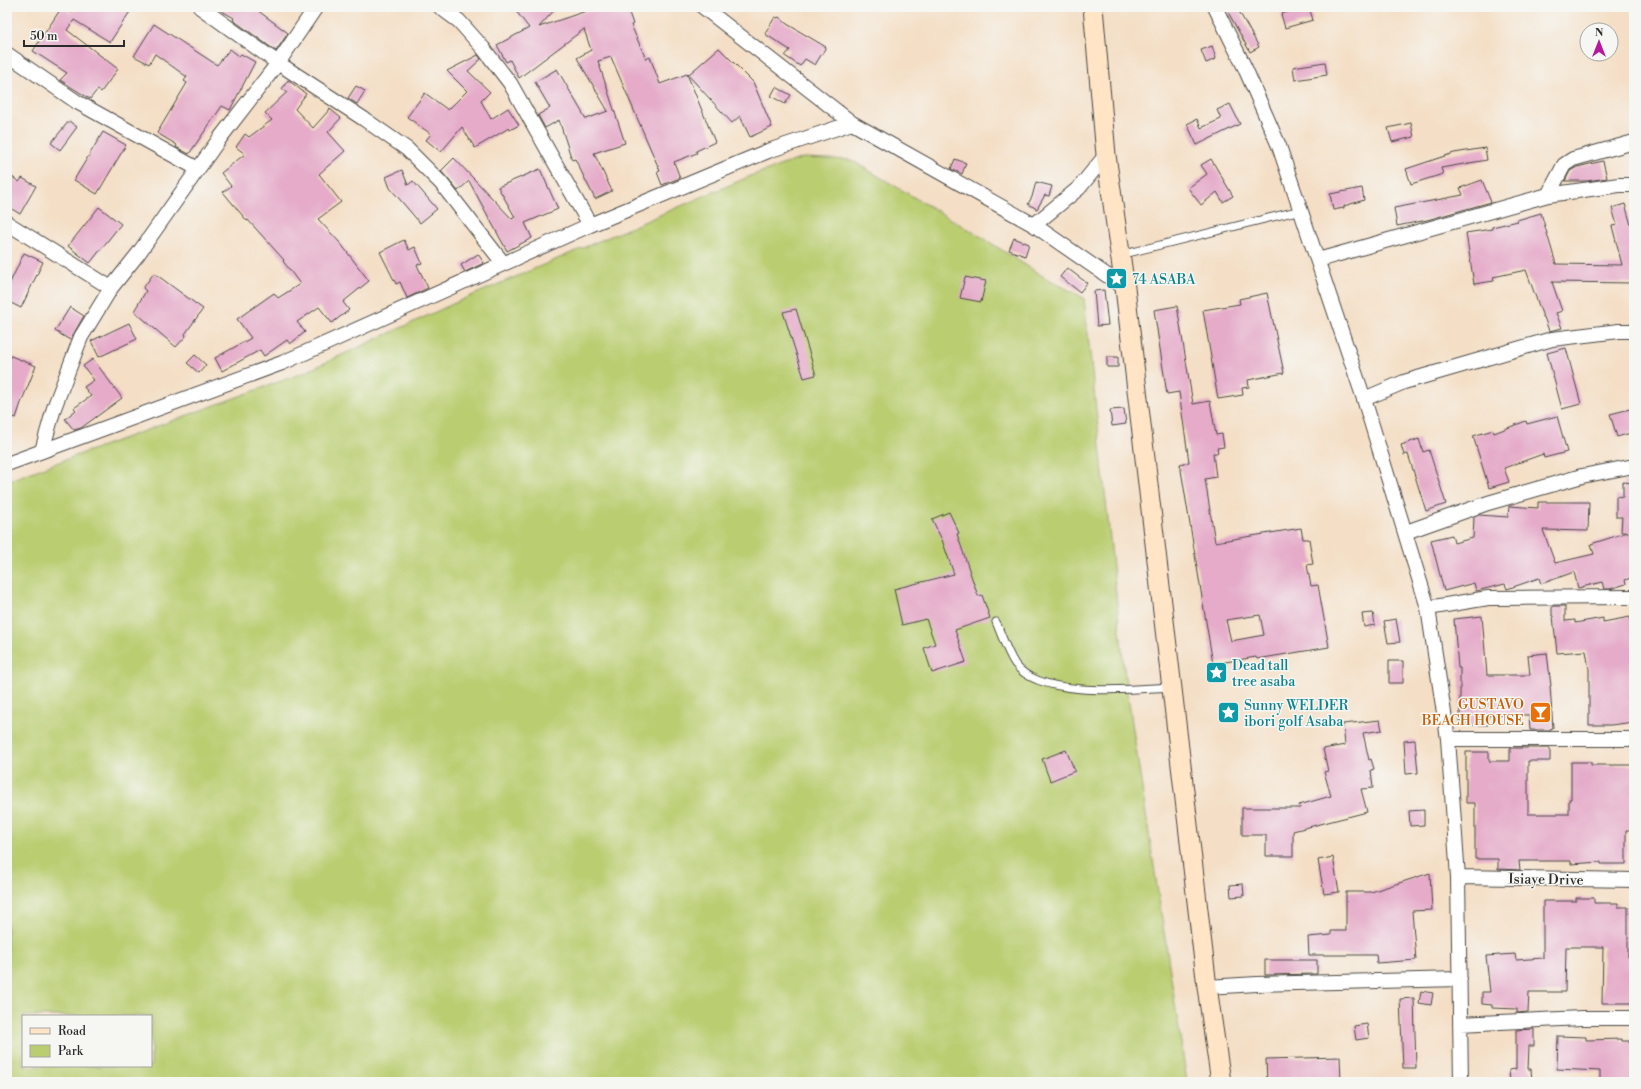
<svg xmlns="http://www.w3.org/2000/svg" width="1641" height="1089" font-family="'Libre Bodoni',serif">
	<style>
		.green { fill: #bacd71; stroke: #727c4e; fill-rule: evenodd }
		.building { fill: #e5abc9; fill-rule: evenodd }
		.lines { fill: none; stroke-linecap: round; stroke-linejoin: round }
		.lane-casing { stroke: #494642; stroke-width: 9 }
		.street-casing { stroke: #494642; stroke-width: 16 }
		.secondary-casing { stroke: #494642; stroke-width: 21 }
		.lane { stroke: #fff; stroke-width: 7 }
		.street { stroke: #fff; stroke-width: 14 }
		.secondary { stroke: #ffe4c6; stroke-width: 19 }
		.labels { text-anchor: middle; stroke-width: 3; stroke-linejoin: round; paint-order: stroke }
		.culture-label { font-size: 14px; fill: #0d838f; stroke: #f6f6f2; text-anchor: start }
		.food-label { font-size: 14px; fill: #c56008; stroke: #f6f6f2; text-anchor: end }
		.street-label { font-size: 14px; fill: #2b2b2b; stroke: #f6f6f2 }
	</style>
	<rect width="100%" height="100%" fill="#f6f6f2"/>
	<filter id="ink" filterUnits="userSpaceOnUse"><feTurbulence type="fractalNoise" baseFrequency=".025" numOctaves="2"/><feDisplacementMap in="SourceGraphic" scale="8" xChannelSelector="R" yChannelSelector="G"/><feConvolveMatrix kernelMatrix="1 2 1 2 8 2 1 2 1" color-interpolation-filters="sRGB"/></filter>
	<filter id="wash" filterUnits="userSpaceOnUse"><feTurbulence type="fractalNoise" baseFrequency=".012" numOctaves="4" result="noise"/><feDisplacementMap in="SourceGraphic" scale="16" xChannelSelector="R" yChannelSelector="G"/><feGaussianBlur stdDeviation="0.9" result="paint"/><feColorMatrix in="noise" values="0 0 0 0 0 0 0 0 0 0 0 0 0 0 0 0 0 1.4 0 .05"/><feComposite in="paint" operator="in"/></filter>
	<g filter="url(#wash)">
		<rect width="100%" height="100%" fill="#f4dfc6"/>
		<path class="green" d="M803,158L851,160L983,238L1044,277L1084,298L1125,677L1187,1082H7V481L303,373L457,302L753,175ZM23,1016H151V1066H23Z"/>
		<g id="blocks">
			<path class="building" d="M62,7L71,13L75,7H133L110,42L74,20L67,30L118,69L101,92L97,90L90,99L60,80L67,73L33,51Z
				M215,7H253L288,33L276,51L233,20L234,18Z
				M513,7H557L539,27L598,7H627L633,24L631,25L646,59L650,57L660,84L687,74L715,142L696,151L697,153L674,162L680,178L662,185L657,172L660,171L611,57L598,61L625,143L594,153L612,191L595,199L575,159L572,160L559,120L545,128L538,115L550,108L535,82L557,69L586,119L608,111L577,58L591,50L584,29L519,78L510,60L506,62L497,45L529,28Z
				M1305,7H1309L1313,20L1285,28L1281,14Z
				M1237,8L1259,47L1250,52L1228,12Z
				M775,17L777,18L779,17L787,24L826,47L815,65L805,59L800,66L785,56L790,50L765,34Z
				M154,24L217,65L230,49L239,56L241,54L255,62L230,110L222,106L189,154L176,147L177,145L157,133L187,83L184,81L187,77L155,54L149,64L134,56Z
				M1212,46L1216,59L1206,63L1201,50Z
				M719,48L753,82L772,127L750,137L740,116L732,123L688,75Z
				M478,55L481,59L468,71L490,92L481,101L491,119L508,108L519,125L510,130L509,128L475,148L462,127L441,152L426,140L431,134L407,117L425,93L448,110L467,91L447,71Z
				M1325,62L1327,75L1295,80L1293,67Z
				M288,80L306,94L295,109L313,128L330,109L341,118L328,132L345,151L319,174L341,202L318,219L341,244L369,281L343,302L349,310L332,323L319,307L297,322L305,332L290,344L287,340L264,356L260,350L222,371L215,358L251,338L237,319L274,293L278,298L300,284L283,261L284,260L248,220L247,221L223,192L231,186L221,173L245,154L236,147L245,134L249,137L272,120L265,113L287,92L282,89Z
				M356,86L365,91L357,104L348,98Z
				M776,87L791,95L785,104L771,96Z
				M1230,104L1240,124L1197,145L1187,124L1197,119L1201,128L1221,119L1217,110Z
				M69,121L77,127L60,150L51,143Z
				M1411,123L1414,137L1392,142L1388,128Z
				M103,132L126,145L97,194L74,180Z
				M1485,148L1487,160L1441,168L1443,174L1411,184L1406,169L1454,153Z
				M454,158L512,219L515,217L498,187L540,169L558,209L525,223L532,238L507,251L469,181L458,191L441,171Z
				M955,159L966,163L962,174L951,169Z
				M1211,159L1233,196L1223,202L1217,192L1201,205L1188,188L1207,174L1201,165Z
				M1603,161L1607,178L1587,181H1565L1570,171L1577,167Z
				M402,170L408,185L413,181L437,209L420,223L390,188L386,177Z
				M7,173L19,182L22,178L36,186L20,214L7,206Z
				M1482,180L1491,202L1427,220L1397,226L1394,208L1463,195L1460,188Z
				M1036,182L1052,186L1049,196L1045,195L1037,209L1028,204L1032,197Z
				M1362,188L1364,200L1344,206V208L1333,210L1330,194Z
				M1625,204L1631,225H1634V283L1552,282L1562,311L1556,313L1562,328L1549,331L1544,317H1543L1526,270L1493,277L1494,281L1474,284L1466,233L1492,229V227L1518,221L1517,220L1541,213L1556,264L1622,265L1612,226L1617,225L1612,208Z
				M99,207L121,224L90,263L68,246Z
				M1014,238L1029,244L1025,256L1009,250Z
				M404,240L409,250L415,247L422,263L417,265L428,288L407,298L400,282L396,284L380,252Z
				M24,253L43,262L21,308L7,301V289Z
				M478,254L484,263L465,272L461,265Z
				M1067,268L1087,283L1080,292L1060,277Z
				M154,273L203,309L185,334L186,336L176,347L134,311L146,291L143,288Z
				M965,277L986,281L981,302L960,298Z
				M1104,290L1108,325L1097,326L1094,291Z
				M1267,293L1284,373L1248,380L1249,387L1242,388L1243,395L1218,399L1203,310L1240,304L1239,299Z
				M1177,306L1193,404L1210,401L1216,435L1222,434L1224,447L1217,448L1218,453H1213L1216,477L1205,479L1215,542L1301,528L1303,539H1309L1313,564L1307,565L1311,586L1318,585L1329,647L1257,659L1256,657L1213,664L1180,464L1189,462L1179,392L1167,394L1154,310ZM1260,615L1264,635L1231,641L1226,620Z
				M70,307L84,316L70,340L55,331Z
				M796,309L816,375L804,378L783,312Z
				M129,323L137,339L99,357L91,341Z
				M1566,348L1581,404L1562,409L1547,353Z
				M195,355L206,365L199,373L187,363Z
				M11,356L36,366L21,403L16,418L7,415V367Z
				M1107,357H1118V367H1107Z
				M93,359L122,398L81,428L74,430L65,419L76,410L74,408L91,396L84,387L94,380L83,366Z
				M1634,408V432L1617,437L1610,414Z
				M1124,409L1126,424L1112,426L1110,410Z
				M1557,416L1567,452L1544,458L1543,454L1504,468L1509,482L1489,488L1473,436L1493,430L1494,433L1526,421L1527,424Z
				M1419,439L1423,452L1429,450L1446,504L1426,511L1408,454L1404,455L1401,445Z
				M1623,482L1634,483V532H1630L1634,550V577L1625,580L1626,584L1610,589H1604L1602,582L1578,588L1574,572L1541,584L1539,578L1507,589L1505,584L1476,591L1474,583L1444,591L1431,540L1452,535L1454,543L1473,538L1474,517L1479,515L1508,517L1509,506L1538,508V502H1589L1588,531L1543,530L1555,563L1594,554L1591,544L1628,532H1621L1622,517H1616V496L1623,497Z
				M949,512L959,533L957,534L978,596L982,595L990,618L955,630L966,662L932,673L924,648L935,644L926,619L902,625L894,589L954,574L942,540L932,519Z
				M1552,606H1565V621L1575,620V623L1603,618V622L1630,617L1634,638V722L1611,725H1589V669L1586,651L1557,653L1553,616H1552Z
				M1373,613L1375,625L1364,627L1362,614Z
				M1482,616L1487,675H1530L1528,655L1547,653L1551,686H1550L1553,728L1550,729V730H1530L1529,715H1488V725H1460V668H1458L1454,619Z
				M1396,619L1400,642L1388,643L1384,621Z
				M1389,661H1403V683H1389Z
				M1380,720L1382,730L1363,733L1369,760L1371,759L1374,769L1371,770L1373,788L1361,789L1367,812L1293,831V856H1266V835H1242V808H1300L1299,805L1331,796L1324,772L1328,771L1323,749L1345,745L1343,724Z
				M1415,740L1418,773L1406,774L1404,741Z
				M1510,748H1550V761H1528V814H1569V799H1571V762H1591V765H1634V830H1626V864H1601V862L1571,864V861H1519L1520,870L1498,869V859H1475V803H1466V752H1489V761H1510Z
				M1066,750L1075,771L1050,781L1042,759Z
				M1424,810V825L1410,826L1409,811Z
				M1333,857L1339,892L1324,894L1318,860Z
				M1430,873L1432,910L1412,911L1416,960L1377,963L1376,955H1309L1308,937L1331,935V931H1346V892H1371Z
				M1243,884L1244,896L1231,897L1230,885Z
				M1576,898H1594V903H1618V907H1628V957H1634V1003H1602L1603,947H1566L1565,992H1529L1528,1012L1517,1013V1009L1492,1008V1005L1482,1004V992H1490L1486,956L1515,954L1516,960L1543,958V901H1576Z
				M1265,960H1317V974L1265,975Z
				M1421,991L1433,993L1431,1005L1419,1003Z
				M1414,998L1416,1068H1403L1400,999Z
				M1367,1024L1369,1038L1356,1040L1354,1026Z
				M1534,1029V1046H1529L1528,1069H1531L1532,1082H1510L1509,1070L1516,1069V1030Z
				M1558,1036L1586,1037V1040L1622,1039V1041H1634V1082H1600V1071L1557,1069Z
				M1340,1057L1341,1082H1267L1266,1059Z"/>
		</g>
	</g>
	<g filter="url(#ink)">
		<use href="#blocks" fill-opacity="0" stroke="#494642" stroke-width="1"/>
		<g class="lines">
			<defs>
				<path id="lane" d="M1120,255L1301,210
					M996,622C1002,636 1007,652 1015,664C1040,699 1134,689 1172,687"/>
				<path id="street" d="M200,7L278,63L364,119L407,149L441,183L503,263
					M440,7L459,21L483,48L510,83L590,225
					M703,7L852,123L1034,225L1125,288
					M1215,7L1245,68L1279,146L1364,399L1428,608L1448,739L1458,877L1461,1082
					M7,54L77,102L198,169
					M1548,195L1564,165L1573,159L1634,142
					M7,223L111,288
					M1034,225L1079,188L1106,155
					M1318,260L1548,195L1619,185H1634
					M1364,399L1404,382L1552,339L1619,331H1634
					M42,451L54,408L81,337L111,288L138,254L220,138L278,63L316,7
					M7,464L282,363L590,225L768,151L852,123
					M1406,532L1488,503L1582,476L1634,466
					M1428,608L1488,598L1634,597
					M1448,739H1634
					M1458,877L1634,880
					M1207,987L1257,984L1460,979
					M1460,1024L1582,1018H1634"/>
				<path id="secondary" d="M1093,7L1106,155L1125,288L1207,987L1221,1082"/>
			</defs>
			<use href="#lane" class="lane-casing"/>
			<use href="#street" class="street-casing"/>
			<use href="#secondary" class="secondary-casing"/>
			<use href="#lane" class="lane"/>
			<use href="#street" class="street"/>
			<use href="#secondary" class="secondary"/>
		</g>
	</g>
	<defs>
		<symbol id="sight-square" viewBox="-11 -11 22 22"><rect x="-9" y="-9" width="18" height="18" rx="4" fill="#0f9aa8" stroke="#f6f6f2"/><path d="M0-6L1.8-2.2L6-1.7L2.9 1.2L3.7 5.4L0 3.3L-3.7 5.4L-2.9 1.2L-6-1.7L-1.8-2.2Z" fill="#fff"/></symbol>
		<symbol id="bar-square" viewBox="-11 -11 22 22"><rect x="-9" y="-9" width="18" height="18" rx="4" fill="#e8710a" stroke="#f6f6f2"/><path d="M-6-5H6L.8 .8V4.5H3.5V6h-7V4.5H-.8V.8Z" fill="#fff"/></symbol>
	</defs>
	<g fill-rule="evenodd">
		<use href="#sight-square" x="1104" y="266" width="25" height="25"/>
		<use href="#sight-square" x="1204" y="660" width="25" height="25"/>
		<use href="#bar-square" x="1528" y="700" width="25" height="25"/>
		<use href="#sight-square" x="1216" y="700" width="25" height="25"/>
	</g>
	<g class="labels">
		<g class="culture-label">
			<text x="1132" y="284">74 ASABA</text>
			<text x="1232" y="670">Dead tall<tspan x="1232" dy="16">tree asaba</tspan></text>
			<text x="1244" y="710">Sunny WELDER<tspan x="1244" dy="16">ibori golf Asaba</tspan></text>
		</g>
		<g class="food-label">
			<text x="1524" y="709">GUSTAVO<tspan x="1524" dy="16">BEACH HOUSE</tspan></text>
		</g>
		<g class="street-label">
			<text transform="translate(1546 879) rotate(1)" y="5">Isiaye Drive</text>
		</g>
	</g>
	<rect width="1641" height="1089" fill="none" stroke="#f6f6f2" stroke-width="24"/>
	<rect x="22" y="1015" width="130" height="52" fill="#f6f6f2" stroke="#a5a5a2"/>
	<rect x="30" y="1028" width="20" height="6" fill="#ffe4c6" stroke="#a5a5a2"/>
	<text x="58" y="1035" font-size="12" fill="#2b2b2b">Road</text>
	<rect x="30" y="1045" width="20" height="12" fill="#bacd71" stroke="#a5a5a2"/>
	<text x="58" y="1055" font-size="12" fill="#2b2b2b">Park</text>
	<g transform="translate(1599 42)"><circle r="19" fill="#f6f6f2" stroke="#a5a5a2"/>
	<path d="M0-3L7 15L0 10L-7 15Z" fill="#b5179e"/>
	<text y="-6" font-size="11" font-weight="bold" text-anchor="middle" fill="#2b2b2b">N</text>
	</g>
	<path d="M24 40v6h100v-6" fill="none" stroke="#2b2b2b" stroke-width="2"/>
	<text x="30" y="40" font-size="12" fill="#2b2b2b" stroke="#f6f6f2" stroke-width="3" paint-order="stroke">50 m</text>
</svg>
